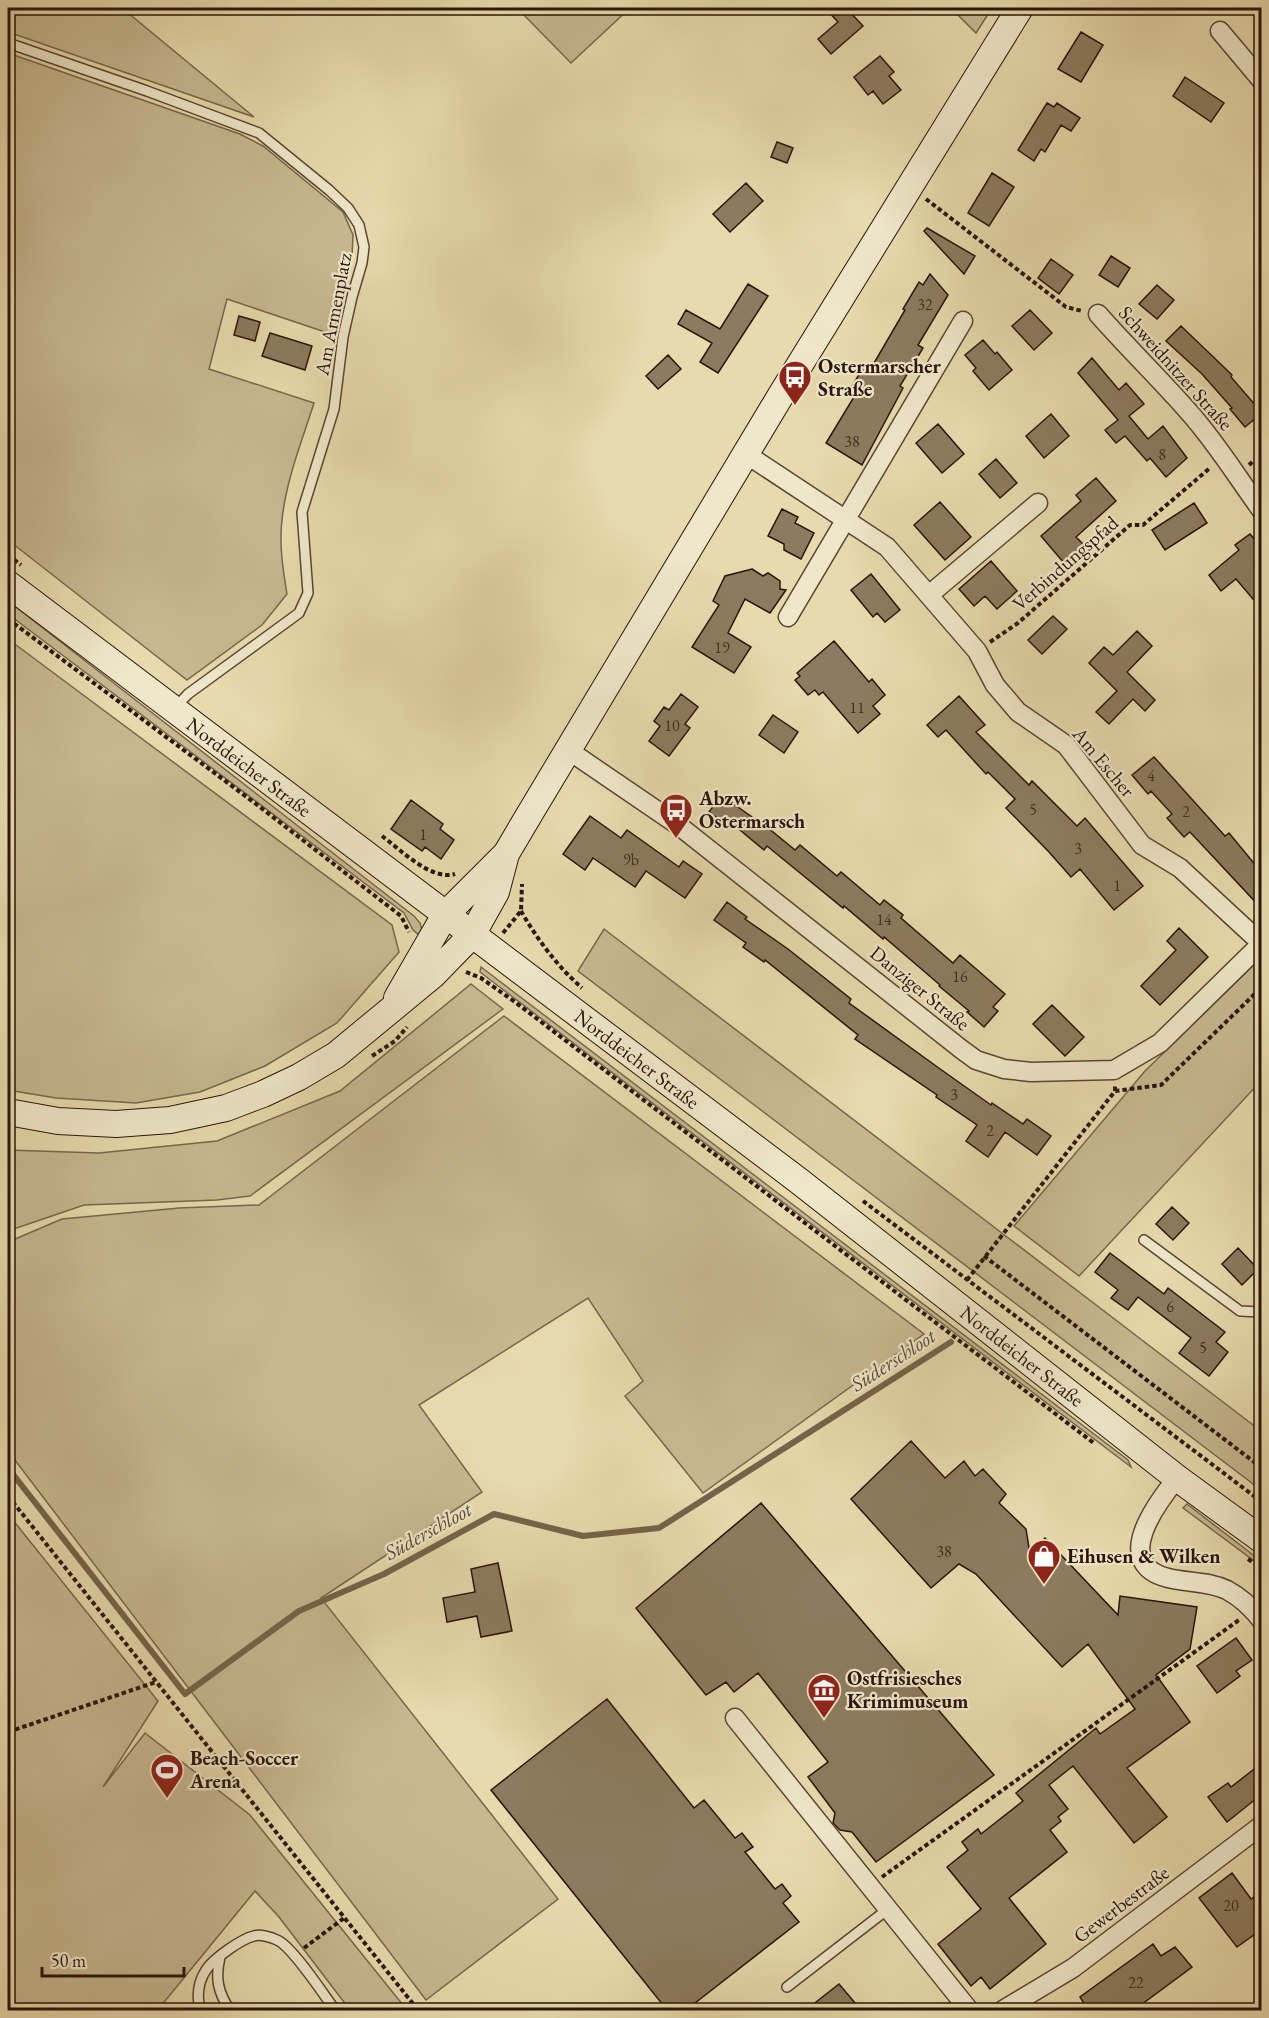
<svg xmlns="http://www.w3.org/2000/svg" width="1269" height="2018" font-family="'EB Garamond',serif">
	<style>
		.green { fill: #c7b890; stroke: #78664d; stroke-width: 1.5 }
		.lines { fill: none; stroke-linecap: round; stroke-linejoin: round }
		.stream { stroke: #75634a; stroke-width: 6 }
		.building { fill: #8c7b5e; stroke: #2a140a; stroke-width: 1.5 }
		.lane-casing { stroke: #594632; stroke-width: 12 }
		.street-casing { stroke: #594632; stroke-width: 21 }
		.secondary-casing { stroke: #2a140a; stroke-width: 28 }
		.path { stroke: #2a140a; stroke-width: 4; stroke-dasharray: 4.5 3; stroke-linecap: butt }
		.lane { stroke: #efe7c9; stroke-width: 9 }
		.street { stroke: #efe7c9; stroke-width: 18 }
		.secondary { stroke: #efe7c9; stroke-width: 26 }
		.labels { text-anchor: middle; stroke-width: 4.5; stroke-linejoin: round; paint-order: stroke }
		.number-label { font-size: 16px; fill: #422e1f }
		.street-label { font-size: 20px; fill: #2a140a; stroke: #efe7c9 }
		.poi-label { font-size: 20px; font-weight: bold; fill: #2a140a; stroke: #efe7c9; text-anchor: start }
		.water-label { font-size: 21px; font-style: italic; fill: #5c4835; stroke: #efe7c9 }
	</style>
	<rect width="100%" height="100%" fill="#e7daac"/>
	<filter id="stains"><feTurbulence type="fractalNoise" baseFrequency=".00333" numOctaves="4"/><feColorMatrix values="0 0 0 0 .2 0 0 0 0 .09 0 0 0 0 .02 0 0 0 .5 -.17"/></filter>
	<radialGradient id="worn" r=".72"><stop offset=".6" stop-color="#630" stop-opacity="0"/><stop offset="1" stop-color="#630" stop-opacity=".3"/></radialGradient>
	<path class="green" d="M8,8H122L254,117L8,32Z
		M517,8H630L571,63Z
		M951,8H992L976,33Z
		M8,53L240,134L263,146L343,212L353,235L352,257L343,286L334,335L227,299L209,369L314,403C302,441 286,480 282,520C279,544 283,570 287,594L262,625L187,680L8,540Z
		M8,601L414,916L420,923L423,933L420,936L413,930L404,913L8,614Z
		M8,639L392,925L399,952L337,1023L265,1066L200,1092L136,1103L56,1098L8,1090Z
		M604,929L1261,1431V1490L578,971Z
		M1261,958V1081L1079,1276L1014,1226L1145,1071Z
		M481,967L1128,1460L1131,1467L493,982L480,972Z
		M471,984L503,1009L250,1196L217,1200L84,1205L8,1231V1150L99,1153L217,1141L340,1091Z
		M504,1016L924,1334L703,1493L625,1396L643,1381L588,1298L419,1405L482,1492L321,1598L558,1899L426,2000L8,1451V1242L62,1219L179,1208L259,1205Z
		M1187,1504L1261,1561V1566L1183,1508Z
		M8,1514L158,1701L103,1787L145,1733L250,1815L407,2010H350L279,1917L255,1891L161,2006L154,2010H8Z"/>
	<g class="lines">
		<path class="stream" d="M8,1468L185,1694L299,1611L384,1574L494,1514L583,1536L659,1528L951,1342"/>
	</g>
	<path class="building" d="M825,8H846L863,26L831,54L818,39L838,22Z
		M1081,32L1103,45L1081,82L1058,69Z
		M880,56L894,72L889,76L901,90L883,104L873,91L868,95L854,77Z
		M1185,77L1224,103L1211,122L1173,96Z
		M1047,103L1054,107L1057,103L1080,118L1071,131L1061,125L1045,152L1041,149L1034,161L1018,150Z
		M777,142L793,148L787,163L771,157Z
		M992,173L1014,187L989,226L968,213Z
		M746,183L763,201L730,232L713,214Z
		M927,228L975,256L964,274L924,231Z
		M1111,256L1130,268L1118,287L1099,275Z
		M1051,259L1073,275L1059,294L1038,278Z
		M930,274L948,295L918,345L923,348L900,386L903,388L862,465L826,443L854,397L848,393L864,366L870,370L905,310L903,309L919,282L923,285Z
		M748,284L768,296L718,373L700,362L712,343L678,324L686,310L720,329Z
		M1157,285L1174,300L1157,319L1139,304Z
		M1030,310L1052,333L1034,350L1012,326Z
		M239,316L260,322L255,341L234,335Z
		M1181,326L1232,375L1231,377L1262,413L1245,427L1230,409L1232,408L1202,374L1166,341Z
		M270,333L312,346L305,370L262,356Z
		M983,340L995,354L997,352L1012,370L989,390L973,371L976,368L965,355Z
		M668,355L681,369L658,389L646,376Z
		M1092,358L1119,390L1126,383L1144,404L1129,416L1148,439L1163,426L1187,458L1166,477L1150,458L1147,461L1125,436L1116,443L1105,430L1118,420L1078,373Z
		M1051,414L1069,436L1044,458L1026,436Z
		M938,424L964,454L942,473L916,443Z
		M996,459L1017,483L1000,498L979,474Z
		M1096,478L1116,501L1076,537L1084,545L1064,563L1041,536L1081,501L1076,495Z
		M940,502L971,537L945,560L914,525Z
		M1194,503L1207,523L1165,550L1152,530Z
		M782,509L798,517L795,523L814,533L801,559L784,550V544L768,536Z
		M1250,534L1262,548V554L1256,559L1262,566V592L1253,599L1236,579L1221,591L1209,575L1239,550L1235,545Z
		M991,561L1017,591L997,609L985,596L974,606L959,589Z
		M752,569L763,576L768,573L780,581V589L786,590L770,613L745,599L728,633L751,647L734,673L692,647L719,605L713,601L725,576Z
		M871,574L900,610L885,622L877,613L873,617L851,590Z
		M1053,616L1067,629L1042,654L1028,640Z
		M1137,631L1152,646L1127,672L1155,700L1145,711L1133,699L1109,724L1096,712L1117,691L1089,663L1104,647L1113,655Z
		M834,641L869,682L872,679L885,695L873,706L880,714L858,733L823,692L819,695L815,690L808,695L795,680L800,676L797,673Z
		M681,694L698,707L685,724L690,728L669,756L649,741L660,726L654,721L664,707L669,710Z
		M959,696L985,725L976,732L1029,785L1032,781L1077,826L1085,818L1143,886L1114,910L1080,869L1071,877L1049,852L1006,808L1015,799L988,772L986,774L946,730L938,737L927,725Z
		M773,715L798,732L784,753L759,735Z
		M1154,757L1225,836L1229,833L1262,873V909L1190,832L1184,837L1167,818L1172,814L1151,791L1148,794L1132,775Z
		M721,795L755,819L756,818L795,850L800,845L837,876L841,872L880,905L884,900L903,915L901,918L953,963L960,955L1005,994L993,1007L998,1011L984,1027L967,1012L969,1011L939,986L940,985L884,937L883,939L844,906L843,908L767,846L764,850L729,821L727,825L709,812Z
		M411,800L443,824L440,829L454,840L441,859L425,847L422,851L391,829Z
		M590,816L621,838L627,830L679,867L683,861L702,874L685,898L646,871L635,887L593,858L585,870L563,854Z
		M727,902L747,917L745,919L788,949L851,999L849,1003L936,1066L991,1105L992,1103L1023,1124L1027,1119L1051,1136L1037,1155L1005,1132L988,1157L966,1141L977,1125L936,1097L937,1095L855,1039L858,1035L765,960L764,962L743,947L746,943L714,920Z
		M1179,928L1208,957L1160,1005L1141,986L1176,950L1167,941Z
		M1052,1005L1084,1037L1065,1056L1033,1024Z
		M1172,1207L1189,1223L1173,1240L1156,1224Z
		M1238,1248L1258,1269L1242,1285L1222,1264Z
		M1110,1253L1164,1294L1168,1288L1225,1332L1216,1342L1228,1352L1209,1376L1179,1353L1191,1338L1138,1297L1128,1310L1111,1298L1118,1290L1095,1272Z
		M911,1441L945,1478L964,1461L975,1476L983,1469L1006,1494L999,1503L1026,1529L1030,1554L1045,1538L1118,1615L1120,1596L1197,1607L1190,1649L1156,1675L1190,1722L1127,1768L1167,1817L1134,1843L1073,1766L1049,1785L1068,1809L1058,1817L1061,1821L1050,1830L1067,1852L1009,1898L1046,1944L990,1989L981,1977L971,1986L938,1944L981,1909L947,1867L968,1850L962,1842L978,1829L981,1834L1023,1801L1016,1793L1096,1728L1100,1734L1135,1709L1088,1644L1062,1667L976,1574L959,1564L931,1588L851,1499Z
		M761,1503L994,1775L876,1862L852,1832L840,1830L833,1823L835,1813L808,1777L828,1762L758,1673L734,1692L726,1682L706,1695L636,1608Z
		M498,1563L512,1631L481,1637L477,1616L447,1622L443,1598L475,1592L471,1569Z
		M1236,1638L1252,1660L1236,1671L1240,1676L1217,1693L1197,1666Z
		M607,1699L694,1808L704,1800L735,1838L742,1833L753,1847L745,1852L775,1889L782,1884L791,1896L783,1903L799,1922L686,2010H667L491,1790Z
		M1262,1763V1794L1227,1822L1208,1797L1228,1783L1231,1787Z
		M1232,1873L1251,1899L1262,1891V1929L1237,1947L1199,1898Z
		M1153,1944L1161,1956L1175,1947L1192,1967L1134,2010H1088L1080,1997Z
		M839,1984L861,2010H806Z"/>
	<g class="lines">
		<defs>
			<path id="lane" d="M8,43L147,91L259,133L329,190L348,208L359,225L364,247L362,263L352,297L343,337L334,409L302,512L308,593L299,613L188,694L175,708
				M1144,1240L1240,1311L1262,1312
				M220,1957C215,1978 218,1993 230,2010
				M787,1987L888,1909
				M200,2010C197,1997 198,1982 206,1970C213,1959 241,1939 254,1936C260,1934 271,1937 277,1940C292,1946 324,1995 335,2010"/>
			<path id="street" d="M1220,31L1262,81
				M1098,314C1127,347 1159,378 1188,411C1216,442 1237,477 1262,511
				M746,454L887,547L977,651L995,685L1018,712L1066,745L1142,845L1180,868L1261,943
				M929,595L1038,503
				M788,617L963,321
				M568,750L678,825L961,1049L976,1060L1004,1069L1031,1072L1114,1070L1160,1043L1262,943
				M1177,1478C1156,1504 1111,1564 1168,1578C1188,1583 1209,1581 1227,1590C1240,1597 1253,1609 1262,1621
				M735,1718L969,2010
				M1003,2010L1073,1968L1262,1825"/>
			<path id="secondary" d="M8,584L799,1181L1177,1478L1262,1540
				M397,998L445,915L506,854
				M8,1112L58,1121L116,1124L170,1120L226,1108L263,1094L299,1077L336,1055L433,975L472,935L496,892L506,854L532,810L781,395L1020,8"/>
		</defs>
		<use href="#lane" class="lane-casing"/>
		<use href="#street" class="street-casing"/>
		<use href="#secondary" class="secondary-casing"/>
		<path class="path" d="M926,199L1066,307L1082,311
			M1249,465L1262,453
			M8,555L21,565
			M8,619L256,804L401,916L409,932
			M990,642L1018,623L1130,525H1143L1210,468
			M382,836C401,850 431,881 455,874
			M521,911C537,939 557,966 582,988
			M503,933L521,911L522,884
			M466,972L481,978L515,1002L1095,1444
			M372,1056L395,1041L407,1027
			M1115,1091L1161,1085L1262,987
			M863,1201L1262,1502
			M984,1256L1262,1468
			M967,1280L1115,1091V1086
			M8,1496L418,2010
			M1248,1559L1262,1569
			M8,1732L156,1682
			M882,1877L1239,1620
			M304,1948L344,1918"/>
		<use href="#lane" class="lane"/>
		<use href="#street" class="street"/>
		<use href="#secondary" class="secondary"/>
	</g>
	<defs>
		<symbol id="bus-pin" viewBox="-11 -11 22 30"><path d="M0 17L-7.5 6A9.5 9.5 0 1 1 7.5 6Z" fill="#8f2418" stroke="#efe7c9"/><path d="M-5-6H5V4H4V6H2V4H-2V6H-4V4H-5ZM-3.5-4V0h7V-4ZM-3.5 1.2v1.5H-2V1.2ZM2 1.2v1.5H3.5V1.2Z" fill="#fff"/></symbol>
		<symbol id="shop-pin" viewBox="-11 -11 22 30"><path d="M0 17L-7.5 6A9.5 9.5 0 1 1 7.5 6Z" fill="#8f2418" stroke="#efe7c9"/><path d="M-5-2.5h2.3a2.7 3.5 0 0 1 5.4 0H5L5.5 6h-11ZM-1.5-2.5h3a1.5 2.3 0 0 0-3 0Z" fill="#fff"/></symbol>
		<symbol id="museum-pin" viewBox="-11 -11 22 30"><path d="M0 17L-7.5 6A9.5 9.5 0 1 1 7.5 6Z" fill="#8f2418" stroke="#efe7c9"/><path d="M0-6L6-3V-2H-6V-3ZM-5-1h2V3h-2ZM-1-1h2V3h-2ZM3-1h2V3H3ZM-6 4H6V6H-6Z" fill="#fff"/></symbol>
		<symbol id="stadium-pin" viewBox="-11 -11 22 30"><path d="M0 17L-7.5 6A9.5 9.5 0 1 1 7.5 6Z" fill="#8f2418" stroke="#efe7c9"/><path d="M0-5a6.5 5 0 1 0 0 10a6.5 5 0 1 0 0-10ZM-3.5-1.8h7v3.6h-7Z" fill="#fff"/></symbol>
	</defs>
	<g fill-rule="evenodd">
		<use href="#bus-pin" x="776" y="358" width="38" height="52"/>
		<use href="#bus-pin" x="657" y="791" width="38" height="52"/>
		<use href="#shop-pin" x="1025" y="1537" width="38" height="52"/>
		<use href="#museum-pin" x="805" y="1671" width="38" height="52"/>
		<use href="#stadium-pin" x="148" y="1751" width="38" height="52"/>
	</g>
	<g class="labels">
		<g class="number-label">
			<text x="925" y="310">32</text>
			<text x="852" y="447">38</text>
			<text x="1162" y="460">8</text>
			<text x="722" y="653">19</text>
			<text x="857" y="713">11</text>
			<text x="672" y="731">10</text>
			<text x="1151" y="781">4</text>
			<text x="1033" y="815">5</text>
			<text x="1186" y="817">2</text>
			<text x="423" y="840">1</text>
			<text x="1078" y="854">3</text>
			<text x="631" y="865">9b</text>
			<text x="1117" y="891">1</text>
			<text x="884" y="925">14</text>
			<text x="960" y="982">16</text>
			<text x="954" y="1100">3</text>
			<text x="990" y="1136">2</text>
			<text x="1170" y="1312">6</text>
			<text x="1203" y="1353">5</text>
			<text x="944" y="1557">38</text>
			<text x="1231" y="1911">20</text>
			<text x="1136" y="1988">22</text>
		</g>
		<g class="street-label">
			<text transform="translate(333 314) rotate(-79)" y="7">Am Armenplatz</text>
			<text transform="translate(1176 368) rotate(48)" y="7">Schweidnitzer Straße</text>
			<text transform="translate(1065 563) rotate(-41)" y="7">Verbindungspfad</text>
			<text transform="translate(1104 762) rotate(50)" y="7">Am Escher</text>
			<text transform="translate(249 767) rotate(37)" y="7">Norddeicher Straße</text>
			<text transform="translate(920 988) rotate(39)" y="7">Danziger Straße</text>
			<text transform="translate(637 1059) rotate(37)" y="7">Norddeicher Straße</text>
			<text transform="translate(1022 1356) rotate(38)" y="7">Norddeicher Straße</text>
			<text transform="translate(1121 1904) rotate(-37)" y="7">Gewerbestraße</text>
		</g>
		<g class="poi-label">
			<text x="818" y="373">Ostermarscher<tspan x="818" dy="23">Straße</tspan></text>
			<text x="699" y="805">Abzw.<tspan x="699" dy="23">Ostermarsch</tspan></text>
			<text x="1067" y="1563">Eihusen &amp; Wilken</text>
			<text x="847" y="1685">Ostfrisiesches<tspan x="847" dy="23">Krimimuseum</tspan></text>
			<text x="190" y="1765">Beach-Soccer<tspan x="190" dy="23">Arena</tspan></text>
		</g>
		<g class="water-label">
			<text transform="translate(893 1360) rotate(-33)" y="7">Süderschloot</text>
			<text transform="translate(428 1531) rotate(-29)" y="7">Süderschloot</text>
		</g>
	</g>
	<rect width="1269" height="2018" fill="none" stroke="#e7daac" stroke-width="30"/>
	<rect x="9" y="9" width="1251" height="2000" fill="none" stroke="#2a140a" stroke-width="3"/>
	<rect x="15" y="15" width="1239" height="1988" fill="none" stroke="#2a140a" stroke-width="1.5"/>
	<path d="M42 1967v9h142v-9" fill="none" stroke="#2a140a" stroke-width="3"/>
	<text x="51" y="1967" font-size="18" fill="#2a140a" stroke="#efe7c9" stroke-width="4.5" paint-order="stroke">50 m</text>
	<rect width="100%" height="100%" filter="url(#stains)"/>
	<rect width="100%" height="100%" fill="url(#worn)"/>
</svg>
